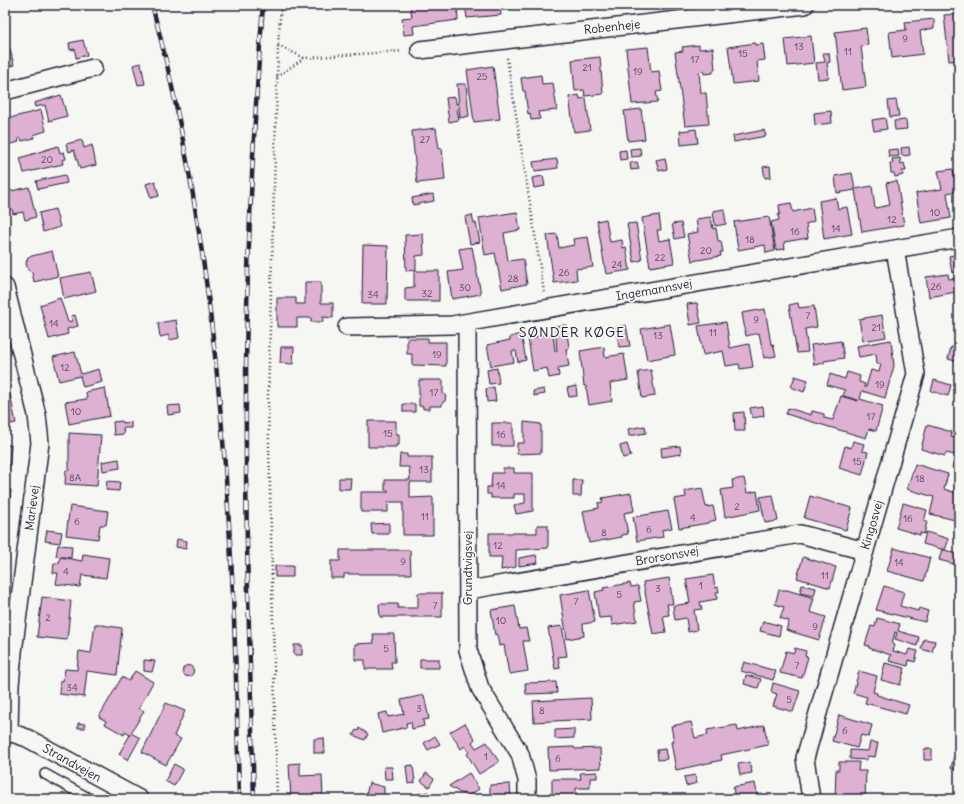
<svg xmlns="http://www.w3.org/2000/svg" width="964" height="804" font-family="Delius,sans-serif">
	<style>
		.building { fill: #deb0d1; stroke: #22223b }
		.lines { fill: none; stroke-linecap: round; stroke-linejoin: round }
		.lane-casing { stroke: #22223b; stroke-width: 12 }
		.street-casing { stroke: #22223b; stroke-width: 20 }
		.path { stroke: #22223b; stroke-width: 2.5; stroke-dasharray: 1 3; stroke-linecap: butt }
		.lane { stroke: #f6f6f2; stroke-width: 9 }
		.street { stroke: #f6f6f2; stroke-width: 17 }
		.rail-casing { stroke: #22223b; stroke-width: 4.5 }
		.rail { stroke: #f6f6f2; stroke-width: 3; stroke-dasharray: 9; stroke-linecap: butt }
		.labels { text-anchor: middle; stroke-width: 3.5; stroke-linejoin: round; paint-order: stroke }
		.number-label { font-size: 10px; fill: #514660 }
		.street-label { font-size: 12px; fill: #22223b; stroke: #f6f6f2 }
		.quarter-label { font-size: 14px; letter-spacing: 1px; fill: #22223b; stroke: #f6f6f2 }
	</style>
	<rect width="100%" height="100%" fill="#f6f6f2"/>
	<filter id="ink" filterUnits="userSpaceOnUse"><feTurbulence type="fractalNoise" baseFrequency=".025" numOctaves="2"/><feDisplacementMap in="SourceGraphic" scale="8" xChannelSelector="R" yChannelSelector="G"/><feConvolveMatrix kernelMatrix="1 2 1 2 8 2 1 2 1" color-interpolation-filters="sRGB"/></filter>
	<g filter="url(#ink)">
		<path class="building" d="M102,5H117L103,9Z
			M410,5H457L458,20L413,26L414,34L404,35L402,18L412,17Z
			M465,5H500L501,15L467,18Z
			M530,5H558L530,8Z
			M625,5H637V7L625,9Z
			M959,14V60L949,61L944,15Z
			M934,19V28L920,31L923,54L892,58L889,32L906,30L905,22Z
			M866,28L868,45L861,46L866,87L842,90L835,32Z
			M6,34L14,65L5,67V35Z
			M811,36L814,63L788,66L785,39Z
			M83,40L87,55L76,58L75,49L70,50L69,43Z
			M755,43V45L763,44L765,60L757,61L759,81L733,84L728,47Z
			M699,45V49L713,48L715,70H713V73L704,74V71L699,72L701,93H706L709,124L685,126L675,52L683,51L682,47Z
			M648,47L651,72L659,71L662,91L656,92L658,102L632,104L626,49Z
			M823,53H829L830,62L827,63L829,78L818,79L816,63L825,62Z
			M600,57L603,94L585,96L584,90L575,91L572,60Z
			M141,63L145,84L138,85L133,65Z
			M493,66L500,119L474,122L467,70Z
			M541,75L542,84L553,83L557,110L538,112L540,119L531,120L530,113L528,114L525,91H523L521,78Z
			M457,84H466L469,116L460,118Z
			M61,95L67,116L49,121L45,105L35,107L34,103Z
			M579,95L580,99L586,98L590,130L574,132L569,97Z
			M455,97L459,120L449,122L446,98Z
			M896,100L899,116L890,117L888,101Z
			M641,109L645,139L628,141L624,111Z
			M41,110L46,131L33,135L34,138L22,141L21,138L18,139L19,142L7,145L5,142V117L10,116V118Z
			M831,111L832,123L815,125L814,113Z
			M885,118L887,129L874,131L872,120Z
			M906,120L907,129L895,130L894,121Z
			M436,128L439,149L442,148L445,180L417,183L412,131Z
			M696,129L698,143L681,145L680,131Z
			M764,130L766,136L734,142L733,136Z
			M82,140L84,148L92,145L96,165L80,169L74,150L69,152L66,144Z
			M58,146L60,153L64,152L66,159L62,160L63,164L24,173L20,158Z
			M909,147L910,155L902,156L901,148Z
			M640,148L641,156L631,157L630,149Z
			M898,149L899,156L889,157L888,150Z
			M626,150L627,159L620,160L619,151Z
			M665,158L667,169L659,171L656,160Z
			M900,158L901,164L904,163L906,171H902L903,175L895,177L894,173H891L890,163H893L892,159Z
			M557,159L558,168L535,171L533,162Z
			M637,162L639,169L631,170L630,163Z
			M770,166L771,177L765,178L763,167Z
			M953,169L957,191L947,193L951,218L921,223L916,193L942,189L938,171Z
			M852,173L855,189L872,186L875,208L890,205L886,183L897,181L904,225L862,232L855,190L837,193L835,176Z
			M65,175L67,183L38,189L36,181Z
			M543,176L545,186L534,188L532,178Z
			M155,181L159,196L151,198L146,184Z
			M29,187L36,217L25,220L23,212L13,214L12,209L7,207L6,202L9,198L7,192Z
			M433,194L434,201L413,205L412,198Z
			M836,198L838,209L847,207L852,234L824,239L819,201Z
			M791,203L793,212L812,208L814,221L806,224L808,238L784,242L785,249L776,250L771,222L779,220L778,215L780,214L779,205Z
			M55,209L60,227L43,232L39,213Z
			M724,209L726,224L715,226L713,211Z
			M517,212L520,230L504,233L508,261L523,259L527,284L502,289L495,253L485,255L479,218Z
			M472,215L474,223H476L480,242L470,244L465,217Z
			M659,215L661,230H657L659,241L670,239L674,263L650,267L642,218Z
			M711,217L713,229L716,228L718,241H721L723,252H720L721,256L692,261L687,234L698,232L696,219Z
			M769,217L775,251L766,253L765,245L738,250L734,222Z
			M606,219L610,242L622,240L623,248L626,247L630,270L606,274L597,221Z
			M636,223L642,260L634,262L627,224Z
			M681,223L684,237L675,239L672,224Z
			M423,234L424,255L416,256V270L406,271L405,235Z
			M557,234L559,248L574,245L573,239L588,237L593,267L576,269L577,280L554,283L547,235Z
			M363,245L388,246L387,304H362Z
			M472,247L481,294L452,299L448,272L463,270L459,249Z
			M52,251L58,276L34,282L32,272L28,270L26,263L28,257Z
			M959,254V272L952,273L949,256Z
			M414,271H439V301H405V288L414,287Z
			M91,272L96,291L64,299L60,278Z
			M948,274L949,279L956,278L957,282H959V299H956V292L929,297L926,277Z
			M305,282H321V303H333V318L323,317V322H311V318H297V327H277V298H296V304H305Z
			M60,298L68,322L72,321L71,316L75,315L78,326L67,329L68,334L49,339L40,305Z
			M697,303L701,323L690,325L687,304Z
			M798,303L799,308L814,306L817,327L805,329L808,352L797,353L789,305Z
			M765,309L771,344H773L776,356L764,358L759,333L746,336L742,313Z
			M882,315L886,337L863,341L859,319Z
			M176,320L179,338L169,340V335L160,337L158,323Z
			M726,322L730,348L749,344L753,367L740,369L739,364L726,366L723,351L703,355L698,326Z
			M670,324L675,355L647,360L641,329Z
			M566,325L569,348L566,349L569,366L558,368L559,376L549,378L547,368L533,371L528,338L553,334L555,351H557L555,326Z
			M626,325L630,346L619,347L616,327Z
			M521,334L526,360L518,362L516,351H512L514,362L491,366L487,345L510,340V337Z
			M407,338H428V342H446V366L412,365V354H407Z
			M891,340L894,366L885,398L862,391L860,399L883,406L876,431L869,429L866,438L786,414L788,408L811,415L812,411L824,414V418L833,420L841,396L858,401V400L843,396L845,390L827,385L830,374L845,379L847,372L860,376L859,382L865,384L864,387H866L871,370L879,372L881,364H877L876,354L859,357L857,346Z
			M841,341L844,358L824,361V363L814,365L811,345Z
			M281,347H294L293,364L280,363Z
			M604,347L605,357L624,354L628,380L610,383L612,401L589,405L586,386H584L580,351Z
			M951,347L959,349V362L948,359Z
			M75,352L81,374L99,369L102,382L83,387L80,376L59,381L53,357Z
			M497,368L499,383L489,384L487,370Z
			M651,370L655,396L642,398L638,372Z
			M795,376L808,380L804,392L791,387Z
			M419,380H443V394L446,395L445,401L442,403V406H430V409H423V406H419Z
			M934,380L951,385L948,396L931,391Z
			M576,386L577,396L569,397L567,388Z
			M494,387L496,401L487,402L486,389Z
			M105,388L110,416L69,424L65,402L87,399L86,392Z
			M544,389L545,394L534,396L533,391Z
			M10,394L16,423L5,425V395Z
			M403,404H415V412H403Z
			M180,405L181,413L168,415L167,406Z
			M763,406L764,416L752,418L750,408Z
			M744,412L745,431H735L734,413Z
			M122,421L123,423L131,422V428H123L124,434L114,435L113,422Z
			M368,421H396V434H399V445H396V447H368Z
			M524,422L541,424V453L517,454V443H524Z
			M492,423H513V446H492Z
			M927,425L952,432L951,437L959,439V456L946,453L945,456L921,449Z
			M645,426L646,433L629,436L628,429Z
			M69,433L101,435L97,486L65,484L66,470H69Z
			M853,441L864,444L862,451L868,452L862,475L839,468L845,446L851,448Z
			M627,444L631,456L623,458L620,446Z
			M5,445H11L8,476H5Z
			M680,446L681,454L662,457L661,448Z
			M400,454H407V457H432V482H410V498L433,497V535H403V502H388V512H361V492H388V490H385V480H410L409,467H399Z
			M119,459L120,468L103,471L102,462Z
			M954,459L959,460V470L952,468Z
			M915,464L948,474L944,489L959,494V512H957L955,520L930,514L934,497L907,489Z
			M503,468H514V473H533V511L516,514L514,505L525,503V494H514V498H491V494H487V487H491L492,473H503Z
			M339,478H351L350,489H339Z
			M744,478L747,493L757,491L760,510L725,517L721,490L733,488L732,480Z
			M573,480H582L581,496H573Z
			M107,481L120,482L119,491L106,490Z
			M702,488L706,507L713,506L716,520L708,522V523L679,528L674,499L686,497L685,491Z
			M5,489L11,490L8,515L5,514Z
			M631,493L634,511L624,513L628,534L622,535V537L589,543L583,511L599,508L598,503L603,502L602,498Z
			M773,495L778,521L765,523L760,497Z
			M810,496L852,508L846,530L804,518Z
			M903,503L927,510L924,521L927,522L924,534L920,533V535L896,528Z
			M70,506L108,511L106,525H100L98,539L66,535Z
			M668,511L672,528L662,530L663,537L637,541L633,517Z
			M389,523V534H372L371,524Z
			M537,525H548V548L516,550V567L501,570L502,557H489V533H537Z
			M47,530L62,532L60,543L45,541Z
			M926,532L949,539L945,550L923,544Z
			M177,539L187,541L186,549L176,547Z
			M58,545L72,546L71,558L56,556Z
			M894,548L930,558L924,581L887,571Z
			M942,549L957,554L954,564L939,560Z
			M340,550H410L411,574H344V578H331V561H340Z
			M83,554L109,558L106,578L82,575L80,587L56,584L58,573H53L54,563H59L60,557L82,561Z
			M536,555L538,563L519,566V558Z
			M803,557L836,567L830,588L797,578Z
			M275,566H293V577H275Z
			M713,575L715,588L718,587L719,592H716L717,599L700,602L702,609L694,610L697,630L688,632L686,618L675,620L673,606L690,603L686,579Z
			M669,578L673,604H667L669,615L663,616L666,632L653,634L643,582Z
			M630,583L631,587L638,586L641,601L634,602L637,621L612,625L611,617L599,618L595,592L604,590L603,588Z
			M802,585L816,588L814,596L800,593Z
			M884,586L904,592L900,606L918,611L919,608L928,611L925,622L876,610Z
			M589,590L595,622L583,624L584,636L567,639L560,595Z
			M779,590H787L814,598L810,612L826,617L819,640L786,630L789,621L780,618L784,607L775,604Z
			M418,593H442V617H380L379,604H398V608H418Z
			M42,597L71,601L67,640L37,637Z
			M515,606L519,629L526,628L529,641H523L528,671L509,674L504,645L499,646L497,634L495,635L491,610Z
			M877,618L900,624L898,631L919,637L917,646L895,639L897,633L895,632L892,644L895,645L893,651L907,655L909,649L918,651L915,662L909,660L908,666L889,661L891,655L869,648V646L865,645L871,626L875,627Z
			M763,621L781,626L779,636L760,631Z
			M95,624L122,628L117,675L87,671L84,697L59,694L60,681H63L65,669L77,670L79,651L91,653Z
			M562,626L567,656L558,657L560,668L555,669L548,628Z
			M373,634H394L395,662H391L392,669H365V660H355V644L374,643Z
			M924,639L935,641L932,652L921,649Z
			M294,645H302V655H294Z
			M795,648L806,651L805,656L808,657L802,678L780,673L786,651L794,653Z
			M420,659H439V668H420Z
			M144,660L155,661L152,672L144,671Z
			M744,662L776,671L773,680L741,671Z
			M885,663L905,668L900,685L881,680Z
			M182.5 671a5.5 5.5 0 1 1 11 0a5.5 5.5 0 1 1-11 0Z
			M135,671L153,682L139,708L144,711L131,733L140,738L128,760L119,754L130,735L125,732L124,735L105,724L106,721L99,717L122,677L129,681Z
			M859,671L877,676L873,692L877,693V695L909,705L906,714L865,703L867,697L853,693Z
			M746,675L761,679L758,688L744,684Z
			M556,682L557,693L526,694L525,683Z
			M773,683L800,691L793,712L773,706L777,694L771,692Z
			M424,695L429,719L423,720L424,726L412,729L411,722L406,723L407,727L382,733L378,714L387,712L388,717L404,714L401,700Z
			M591,698L592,719L534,722L533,701Z
			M166,703L185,711L174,736L181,739L166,765L142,752Z
			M839,715L872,725L869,737L861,735L857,748L832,741Z
			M691,722L695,738L708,735L707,730L737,725L738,731L764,725L768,745L721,755L722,760L676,770L671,742H674L671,726Z
			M78,723L85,724V728H78Z
			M465,723L475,739L472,742L476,748L487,742L499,762L479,774L467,754L469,752L465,746L461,749L450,732Z
			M359,728L368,734L365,740L353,735L356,730L358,731Z
			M574,729V738L555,739V730Z
			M435,736L440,744L428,750L424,743Z
			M324,738L325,753H314V739Z
			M870,742L878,743L875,757L867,756V760L850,759V750L868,751Z
			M574,747L575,749L600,748L601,768L549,770L548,748Z
			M665,749L667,759L658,760L657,750Z
			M924,749H932V760H924Z
			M954,756L959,758V771L951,768Z
			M750,762L752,773L740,775L738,764Z
			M839,762H859L858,771H866L865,799H835L836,770H839Z
			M300,763V776L322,775L323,799H291L289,764Z
			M174,764L183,769L174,786L165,781Z
			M413,765L415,783L408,784L406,766Z
			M384,767H392L393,779H385Z
			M597,772V778H590V788H576V799H552V779H581L580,773Z
			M426,773L434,779L429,787L421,781Z
			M469,773L479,789L467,797L464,793L462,794L449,786Z
			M695,775L697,783L686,786L684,777Z
			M369,783L384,787V797L392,796V799H365Z
			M755,783L758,799H735L733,787Z
			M510,784L511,799H490V785Z
			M428,792L429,799H419L418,794Z"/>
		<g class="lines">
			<defs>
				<path id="lane" d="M45,774L90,799"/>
				<path id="street" d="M420,50L805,5
					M5,91L93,68
					M5,287L37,415L40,443L13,652L10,685L9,732
					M467,323L468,650L480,688L520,754L527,780V799
					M347,327L452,325L959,238
					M469,590L800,534L865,551
					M5,736L9,732L27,738L139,799
					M811,799L805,758L916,374L895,249"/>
			</defs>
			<use href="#lane" class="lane-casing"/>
			<use href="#street" class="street-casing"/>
			<path class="path" d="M278,45L304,58L402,51
				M507,58L544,292
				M277,77L304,58
				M277,799L268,399L278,45L281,5"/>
			<use href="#lane" class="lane"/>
			<use href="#street" class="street"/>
			<defs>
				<path id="rail" d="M152,5C200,184 221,373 231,558C236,638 237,719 239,799
					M254,799C250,663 245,528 246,392C246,263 253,134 263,5"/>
			</defs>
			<use href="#rail" class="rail-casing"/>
			<use href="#rail" class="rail"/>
		</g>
	</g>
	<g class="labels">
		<g class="number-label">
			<text x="905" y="42">9</text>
			<text x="799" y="50">13</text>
			<text x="848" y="55">11</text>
			<text x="743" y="57">15</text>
			<text x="695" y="63">17</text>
			<text x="587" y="71">21</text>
			<text x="638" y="75">19</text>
			<text x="482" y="80">25</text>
			<text x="425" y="143">27</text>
			<text x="47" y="163">20</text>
			<text x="935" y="216">10</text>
			<text x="892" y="223">12</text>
			<text x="836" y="232">14</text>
			<text x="795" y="235">16</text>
			<text x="750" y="243">18</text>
			<text x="706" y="254">20</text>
			<text x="660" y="261">22</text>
			<text x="617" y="268">24</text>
			<text x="564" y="276">26</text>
			<text x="513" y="282">28</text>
			<text x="936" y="290">26</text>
			<text x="465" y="291">30</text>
			<text x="427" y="297">32</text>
			<text x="373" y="298">34</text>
			<text x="808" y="319">7</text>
			<text x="756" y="323">9</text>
			<text x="54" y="327">14</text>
			<text x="876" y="331">21</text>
			<text x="713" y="336">11</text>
			<text x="658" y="339">13</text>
			<text x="437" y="358">19</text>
			<text x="65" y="371">12</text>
			<text x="880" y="388">19</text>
			<text x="434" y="396">17</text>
			<text x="76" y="415">10</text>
			<text x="871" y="420">17</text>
			<text x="388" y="437">15</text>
			<text x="501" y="438">16</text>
			<text x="857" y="465">15</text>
			<text x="424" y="473">13</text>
			<text x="75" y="481">8A</text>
			<text x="920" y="482">18</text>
			<text x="501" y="489">14</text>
			<text x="737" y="510">2</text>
			<text x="425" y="520">11</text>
			<text x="693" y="521">4</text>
			<text x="908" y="522">16</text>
			<text x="77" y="525">6</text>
			<text x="649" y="533">6</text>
			<text x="604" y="536">8</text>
			<text x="498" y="549">12</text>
			<text x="403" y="565">9</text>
			<text x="899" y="566">14</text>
			<text x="66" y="575">4</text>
			<text x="825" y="579">11</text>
			<text x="701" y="589">1</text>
			<text x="658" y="592">3</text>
			<text x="619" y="598">5</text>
			<text x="576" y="605">7</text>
			<text x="435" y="609">7</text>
			<text x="48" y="621">2</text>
			<text x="501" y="624">10</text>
			<text x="815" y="630">9</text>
			<text x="386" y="652">5</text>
			<text x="797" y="669">7</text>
			<text x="72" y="691">34</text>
			<text x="789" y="703">5</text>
			<text x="419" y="712">3</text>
			<text x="542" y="714">8</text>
			<text x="845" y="734">6</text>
			<text x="486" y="760">1</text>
			<text x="558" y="762">6</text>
		</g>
		<g class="street-label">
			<text transform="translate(612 27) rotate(-6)" y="4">Robenheje</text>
			<text transform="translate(654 290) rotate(-10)" y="4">Ingemannsvej</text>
			<text transform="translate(32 508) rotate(-83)" y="4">Marievej</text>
			<text transform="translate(872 525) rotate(-74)" y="4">Kingosvej</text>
			<text transform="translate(667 556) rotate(-10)" y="4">Brorsonsvej</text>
			<text transform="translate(468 568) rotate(-90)" y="4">Grundtvigsvej</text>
			<text transform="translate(72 763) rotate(29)" y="4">Strandvejen</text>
		</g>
		<g class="quarter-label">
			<text x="572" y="337">SØNDER KØGE</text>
		</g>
	</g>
	<rect width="964" height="804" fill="none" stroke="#f6f6f2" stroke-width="20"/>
	<rect x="10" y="10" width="944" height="784" fill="none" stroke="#22223b" stroke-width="1.5" filter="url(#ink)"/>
</svg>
